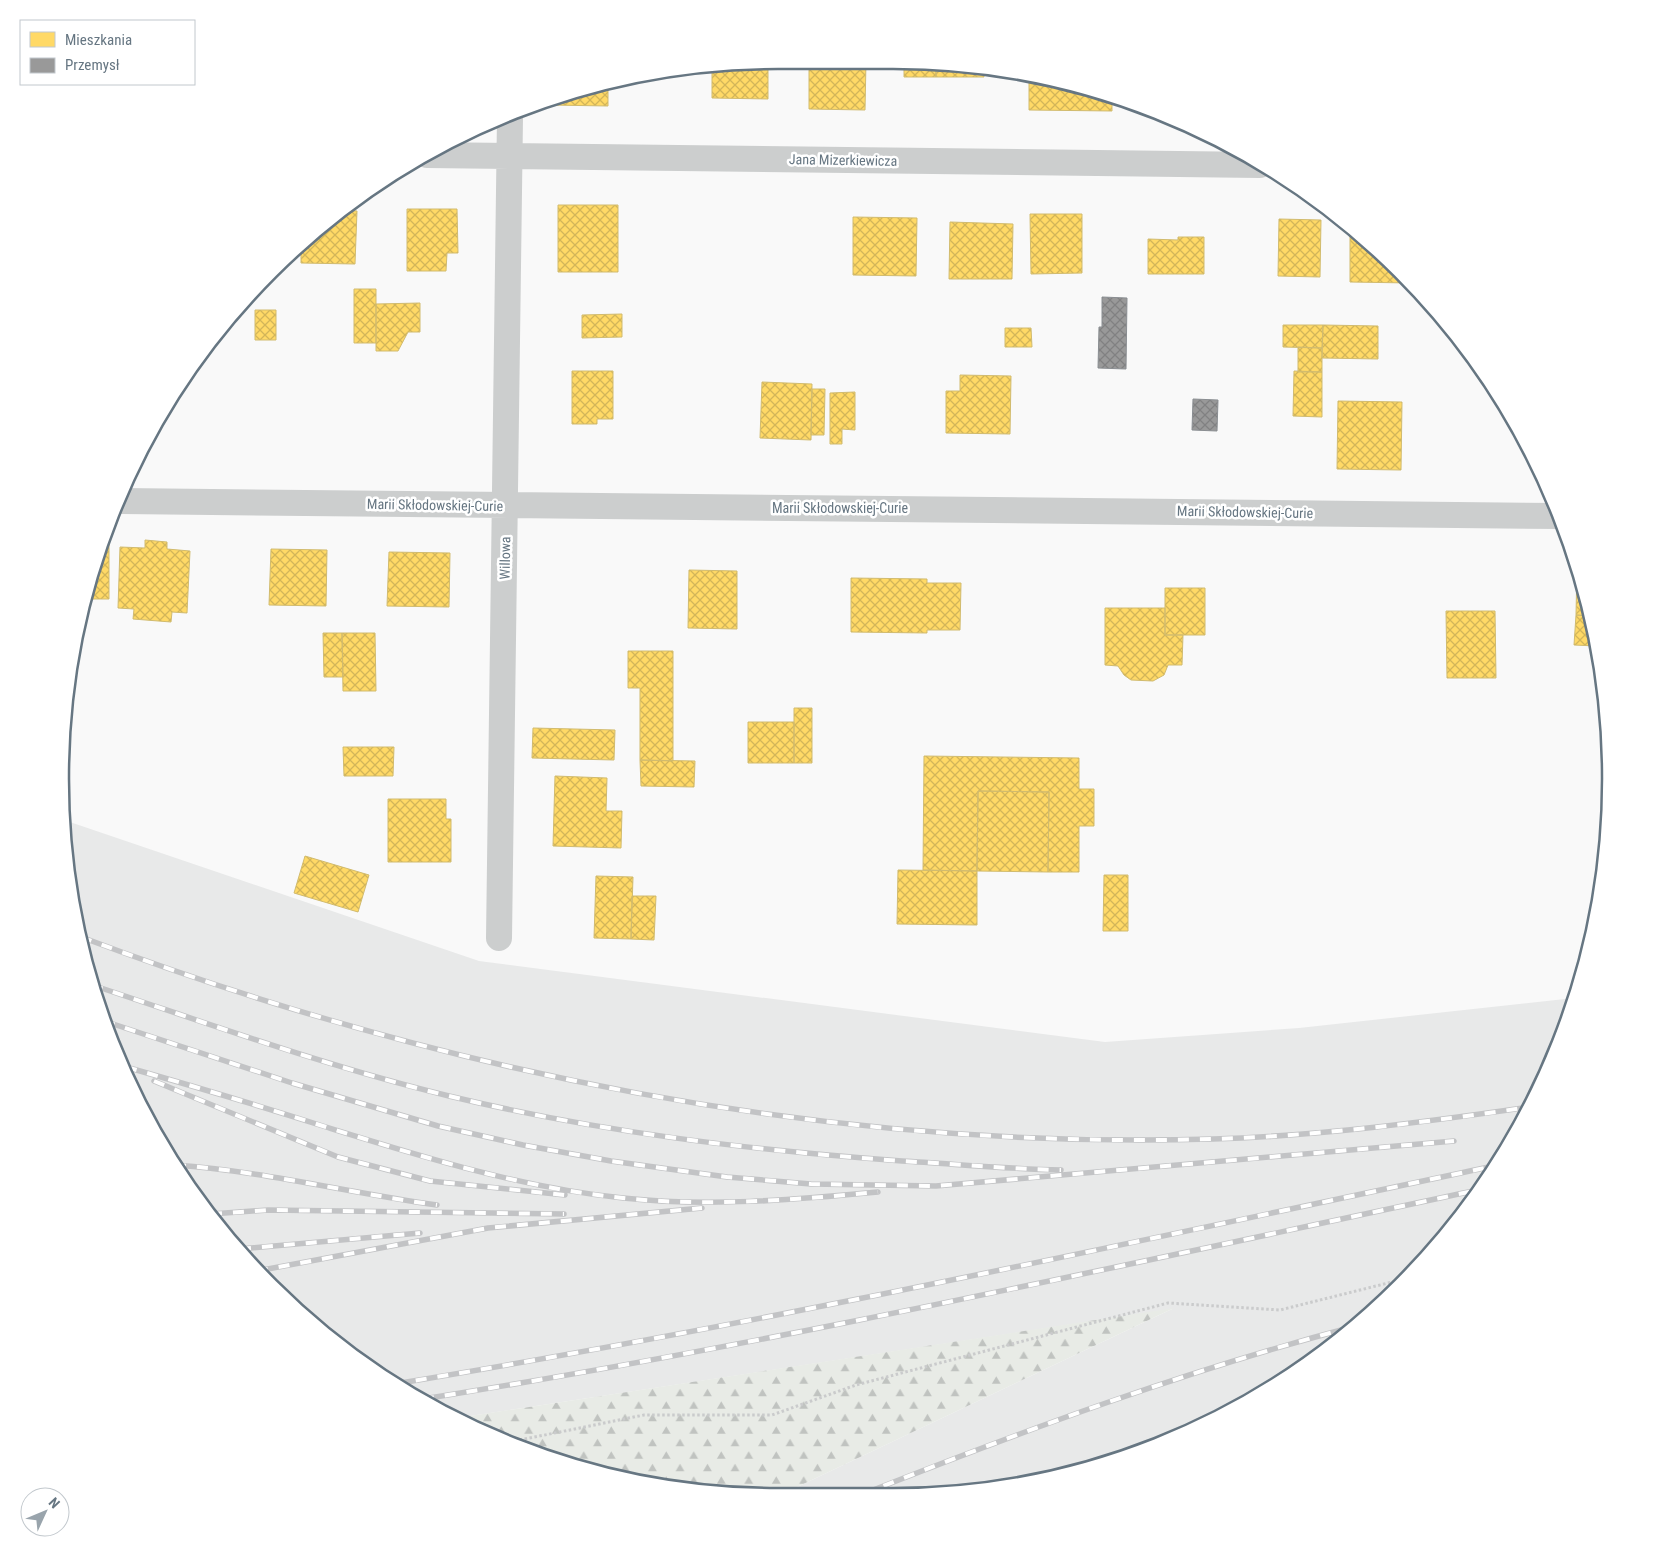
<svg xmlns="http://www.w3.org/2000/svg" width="1671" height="1557" font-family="'Roboto Condensed',sans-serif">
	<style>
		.built { fill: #e8e9e9 }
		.forest { fill: url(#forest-firs) }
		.homes { fill: url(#homes-cross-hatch); stroke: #d1bb6e }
		.industry { fill: url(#industry-cross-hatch); stroke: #8a8e92 }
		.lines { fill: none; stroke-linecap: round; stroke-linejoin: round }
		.path { stroke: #cacbcc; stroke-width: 3; stroke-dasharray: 2.5 2.5; stroke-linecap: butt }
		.street { stroke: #cccece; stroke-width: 26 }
		.rail-casing { stroke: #c2c3c5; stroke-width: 5.5 }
		.rail { stroke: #fff; stroke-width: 4; stroke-dasharray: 11; stroke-linecap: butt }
		.labels { text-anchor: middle; stroke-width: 5; stroke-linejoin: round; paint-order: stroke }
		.street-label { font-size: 14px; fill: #667682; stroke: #fff }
		.rim { fill: none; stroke: #667682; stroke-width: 2.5 }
	</style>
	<defs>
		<pattern id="forest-firs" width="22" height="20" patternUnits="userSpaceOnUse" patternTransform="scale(1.25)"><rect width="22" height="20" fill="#e8ebe6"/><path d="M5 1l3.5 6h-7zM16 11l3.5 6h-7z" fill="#c0c3c0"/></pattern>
		<pattern id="homes-cross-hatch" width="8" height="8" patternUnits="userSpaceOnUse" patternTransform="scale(1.25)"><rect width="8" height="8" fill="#ffd966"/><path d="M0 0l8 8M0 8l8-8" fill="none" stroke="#d2b559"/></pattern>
		<pattern id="industry-cross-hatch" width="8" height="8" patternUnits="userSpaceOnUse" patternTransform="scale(1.25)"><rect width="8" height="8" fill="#999"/><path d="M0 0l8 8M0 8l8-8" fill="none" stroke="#818182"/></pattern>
	</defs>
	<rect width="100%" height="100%" fill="#f9f9f9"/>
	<path class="built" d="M64,820L479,961L1105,1042L1299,1028L1574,998L1537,1096L1463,1216L1366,1319L1252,1401L1124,1459L987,1491L776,1497L1172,1309L457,1418L379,1376L270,1286L181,1177L98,1010L66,873Z"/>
	<path class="forest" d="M1174,1308L776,1497L639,1483L503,1442L457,1418Z"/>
	<path class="homes" d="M809,60L866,61L865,110L809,109Z
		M768,61V99L712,98V67Z
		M904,61L936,62V77H904Z
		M936,62L984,69V77H936Z
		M1029,79L1079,85L1112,97V111L1029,110Z
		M608,84V106L550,105V104Z
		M558,205H618V272H558Z
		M407,209H457L458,253H447L446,271H407Z
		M339,210L357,211L355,264L301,263V246Z
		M1030,214H1082V273L1031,274Z
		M853,217L917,218L916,276L853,275Z
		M1279,219L1321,220L1320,277L1278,276Z
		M950,222L1013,224L1012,279H949Z
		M1350,228L1410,283L1350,282Z
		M1178,237H1204V274H1148V239L1178,240Z
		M354,289H376V343H354Z
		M420,303V332H408L398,351H376V304Z
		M255,310H276V340H255Z
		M622,314V337L582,338V315Z
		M1283,325H1323L1322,348L1283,347Z
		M1323,325L1378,326V359L1322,358Z
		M1005,328H1031L1032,347H1005Z
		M1298,347L1322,348V372H1298Z
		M572,371H613V419H597V424H572Z
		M1294,371L1322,372V417L1293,416Z
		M960,375L1011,376L1010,434L946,433V391H960Z
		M762,382L812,384L811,440L760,438Z
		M812,389H825L824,435H811Z
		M855,392V430L842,429V444H830V393Z
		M1338,401L1402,402L1401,470L1337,469Z
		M145,540L167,542V549L190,551L187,613L172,612L171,622L133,619L134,609L118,608L120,547L145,548Z
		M105,543H109V599H88V585Z
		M271,549L327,550L326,606L269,605Z
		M389,552L450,553L449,607L387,606Z
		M1577,567L1589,616L1576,615Z
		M689,570L737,571V629L688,628Z
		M851,578L927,579V583H961L960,630H927V633L851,632Z
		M1165,588H1205V635H1165Z
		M1105,608H1165V635H1183L1182,665H1168L1164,675L1153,681L1131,680L1124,675L1118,666L1105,665Z
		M1446,611H1495L1496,678H1447Z
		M1576,615L1589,616L1596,646L1574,645Z
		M323,633H342L343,677H324Z
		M342,633H375L376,691H343Z
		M628,651H673V761L640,760V688H628Z
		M794,708H812V763H794Z
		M748,722H794V763H748Z
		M533,728L615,730L614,760L532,758Z
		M343,747H394L393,776H344Z
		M924,756L1079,758V789H1094V826H1079V872H1048L1049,792L978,791L977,871L923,870Z
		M640,760L695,761L694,787L641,786Z
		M555,776L607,778L606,811H622L621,848L553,846Z
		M978,791L1049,792L1048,872L977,871Z
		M388,799H446V819H451V862H388Z
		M305,856L369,875L358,912L294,893Z
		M898,870L977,871V925L897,924Z
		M1104,875H1128V931H1103Z
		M596,876L633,877L631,939L594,938Z
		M632,896H656L654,940L631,939Z"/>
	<path class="industry" d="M1102,297L1127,298L1126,369L1098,368L1099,327H1102Z
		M1193,399L1218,400L1217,431L1192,430Z"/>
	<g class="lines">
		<path class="path" d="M505,1443L644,1415H772L856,1385L1168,1303L1280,1310L1404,1279"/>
		<path class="street" d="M427,155L1260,165
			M122,501L1559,516
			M499,938L510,117"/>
		<defs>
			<path id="rail" d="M81,937C442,1073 827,1150 1213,1139C1319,1136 1426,1122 1530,1107
				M92,985C210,1024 328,1067 449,1096C599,1132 749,1150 902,1161C955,1164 1008,1169 1061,1170
				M104,1021L292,1083L438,1126L523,1145L611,1161L727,1177L811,1184L936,1186L1454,1141
				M126,1067C193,1086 260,1106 326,1127C423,1157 522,1188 623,1198C708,1207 793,1200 878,1192
				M154,1081L338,1157L430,1181L565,1195
				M175,1165C263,1171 349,1193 437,1205
				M211,1214L268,1210L564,1214
				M240,1249L420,1233
				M257,1271L488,1228L702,1208
				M394,1384C763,1324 1128,1243 1494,1166
				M423,1399C778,1343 1127,1264 1478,1190
				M863,1494C1025,1430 1188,1370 1356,1326"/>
		</defs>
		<use href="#rail" class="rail-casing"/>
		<use href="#rail" class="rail"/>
	</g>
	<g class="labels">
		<g class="street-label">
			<text transform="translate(843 160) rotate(1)" y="5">Jana Mizerkiewicza</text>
			<text transform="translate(435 505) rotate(1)" y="5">Marii Skłodowskiej-Curie</text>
			<text x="840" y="513">Marii Skłodowskiej-Curie</text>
			<text transform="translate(1245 512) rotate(1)" y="5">Marii Skłodowskiej-Curie</text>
			<text transform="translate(505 558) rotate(-89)" y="5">Willowa</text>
		</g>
	</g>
	<path d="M0 0H1671V1557H0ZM778 69H893A709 709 0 0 1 1602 778V779A709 709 0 0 1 893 1488H778A709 709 0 0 1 69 779V778A709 709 0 0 1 778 69Z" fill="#fff" fill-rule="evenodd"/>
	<path class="rim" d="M778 69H893A709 709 0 0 1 1602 778V779A709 709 0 0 1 893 1488H778A709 709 0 0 1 69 779V778A709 709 0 0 1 778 69Z"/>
	<rect x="20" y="20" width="175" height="65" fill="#ffffff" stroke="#c2c8cd"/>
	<rect x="30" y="32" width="25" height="15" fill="#ffd966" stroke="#c2c8cd"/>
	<text x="65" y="45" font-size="15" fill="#667682">Mieszkania</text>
	<rect x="30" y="58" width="25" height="15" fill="#999999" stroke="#c2c8cd"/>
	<text x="65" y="70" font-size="15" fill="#667682">Przemysł</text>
	<g transform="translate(45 1512) rotate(46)"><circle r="24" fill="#ffffff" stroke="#c2c8cd"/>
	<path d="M0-4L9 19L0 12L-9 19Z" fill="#99a4ac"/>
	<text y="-8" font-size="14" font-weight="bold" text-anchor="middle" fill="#667682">N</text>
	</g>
</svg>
